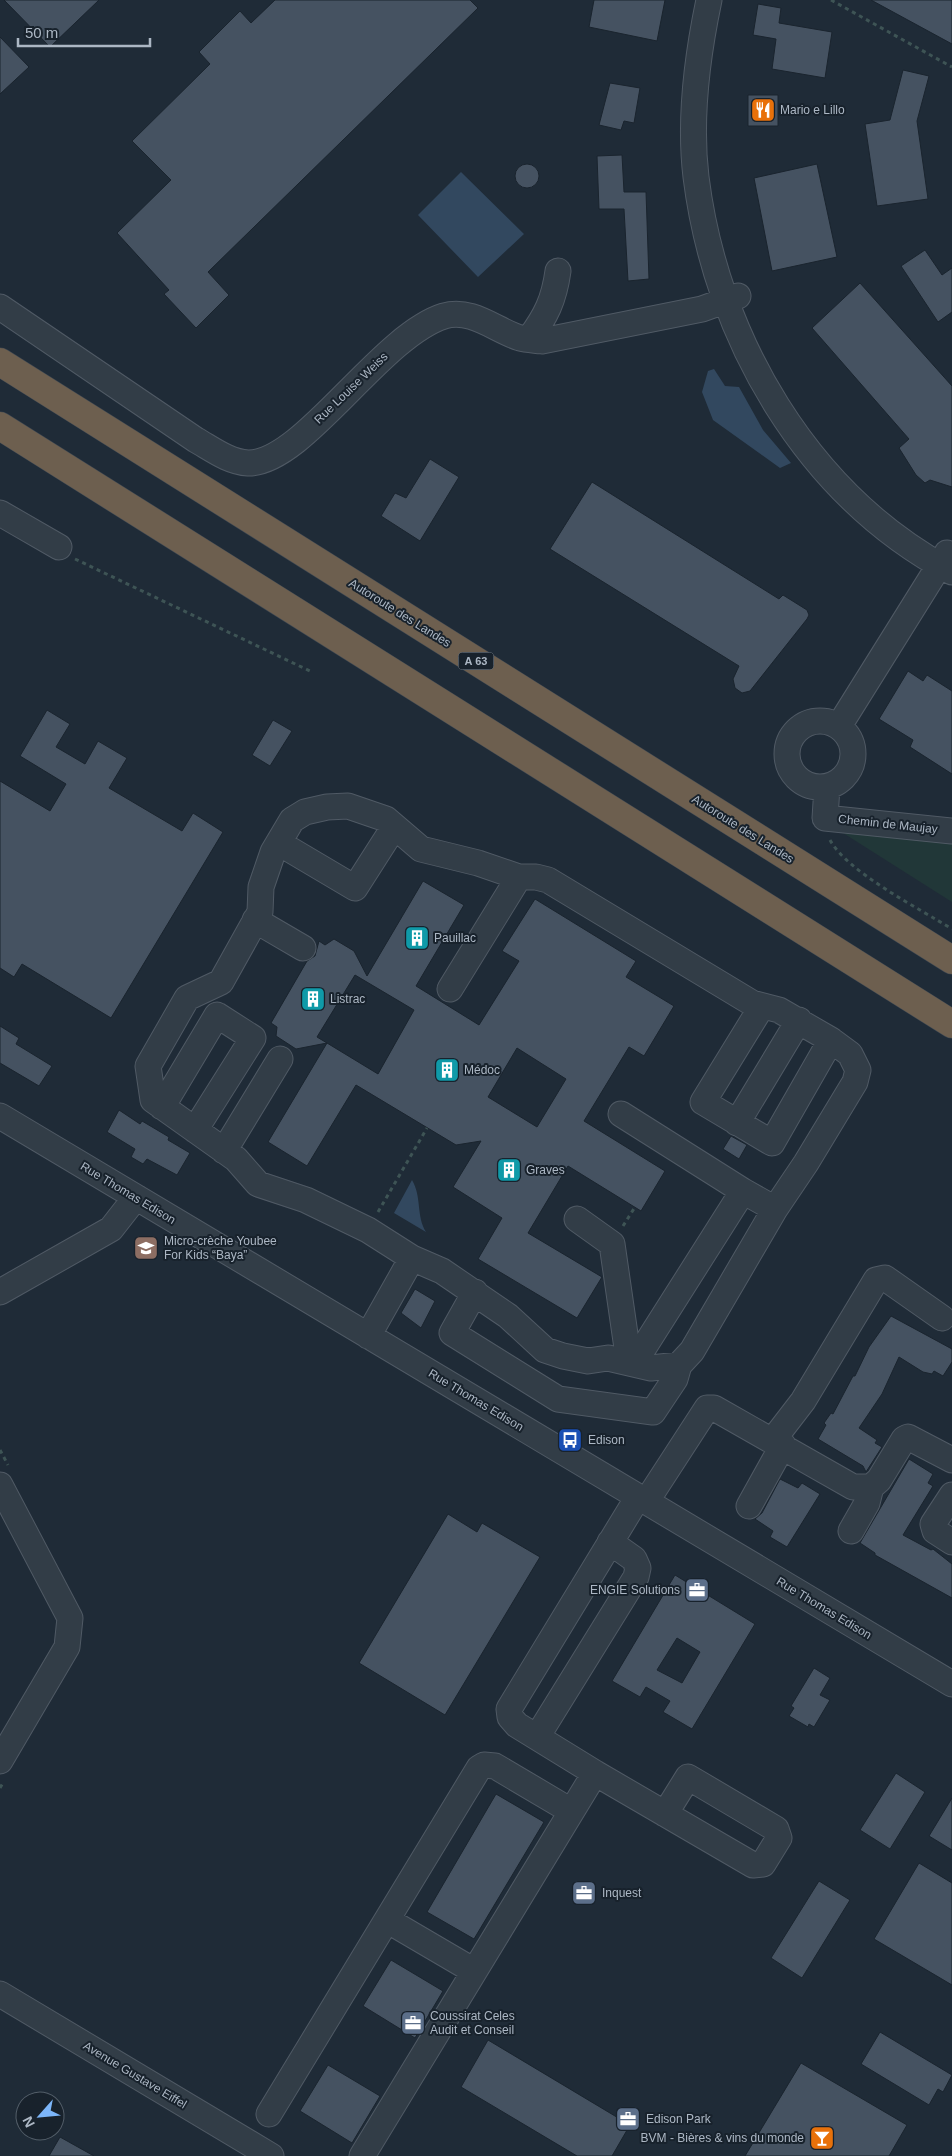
<svg xmlns="http://www.w3.org/2000/svg" width="952" height="2156" font-family="Helvetica,sans-serif">
	<style>
		.green { fill: #213738 }
		.water { fill: #32485f }
		.building { fill: #455261; stroke: #1a242e; fill-rule: evenodd }
		.lines { fill: none; stroke-linecap: round; stroke-linejoin: round }
		.minor-casing { stroke: #505a65; stroke-width: 27 }
		.highway-casing { stroke: #3d4752; stroke-width: 29 }
		.path { stroke: #3e5455; stroke-width: 3; stroke-dasharray: 4 4; stroke-linecap: butt }
		.minor { stroke: #323d47; stroke-width: 25 }
		.highway { stroke: #6d5f4f; stroke-width: 28 }
		.labels { text-anchor: middle; stroke-width: 4; stroke-linejoin: round; paint-order: stroke }
		.shield { fill: #18222c; stroke: #808a96; stroke-width: 1 }
		.shield-label { font-size: 11px; font-weight: bold; fill: #acb7c4 }
		.poi-label { font-size: 12px; fill: #acb7c4; stroke: #18222c; text-anchor: start }
		.street-label { font-size: 12px; fill: #acb7c4; stroke: #18222c }
	</style>
	<rect width="100%" height="100%" fill="#1f2b37"/>
	<path class="green" d="M840,831L952,844V902Z"/>
	<path class="water" d="M461,172L524,234L478,277L418,215Z
		M714,369L725,386L739,387L763,430L791,463L780,468L713,420L702,392L708,371Z
		M412,1180C422,1197 416,1216 426,1232L394,1213Z"/>
	<path class="building" d="M4,0H99L50,47Z
		M275,0H470L478,8L208,272L229,295L196,328L164,294L169,290L117,233L171,180L132,141L210,64L199,52L240,11L251,23Z
		M594,0H665L657,41L589,27Z
		M871,0H952V44Z
		M758,4L781,8L779,23L832,32L825,78L772,69L776,39L753,35Z
		M0,37L29,67L0,94Z
		M903,70L929,76L917,121L928,199L877,206L865,124L890,120Z
		M610,83L640,88L634,123L624,121L621,130L599,125Z
		M748,95H778V126H748Z
		M622,155L624,192H646L649,279L628,281L624,209H599L597,156Z
		M515 176a12 12 0 1 1 24 0a12 12 0 1 1-24 0Z
		M817,164L837,257L772,271L754,178Z
		M925,250L942,275L952,268V312L938,322L901,266Z
		M860,283L952,386V487L930,480L925,483L916,475L899,448L909,439L812,328Z
		M430,459L459,477L420,541L381,516L395,493L406,498Z
		M592,482L779,599L783,595L807,610L809,615L807,619L750,691L742,693L735,688L733,679L739,666L550,549Z
		M908,671L923,681L927,675L952,691V774L910,747L913,740L879,719Z
		M47,710L70,724L56,747L85,764L98,741L127,758L109,788L182,831L193,813L223,832L111,1018L22,964L14,977L0,968V781L50,811L66,784L20,756Z
		M273,720L292,731L270,766L252,755Z
		M423,881L464,905L416,986L479,1025L519,961L502,951L535,899L636,961L626,977L674,1006L644,1056L629,1047L584,1121L665,1171L641,1211L568,1166L528,1233L602,1277L577,1318L478,1259L502,1218L453,1187L481,1141L456,1145L356,1085L307,1166L268,1142L327,1043L378,1074L414,1010L355,975L317,1037L327,1043L296,1049L276,1036L277,1027L271,1023L307,961L315,956L319,941L325,945L334,939L354,951L367,976ZM517,1048L566,1079L537,1127L488,1097Z
		M0,1026L19,1038L16,1044L52,1066L39,1086L0,1063Z
		M119,1110L140,1124L142,1121L169,1137L168,1140L190,1153L177,1175L147,1159L143,1164L131,1157L135,1149L107,1132Z
		M731,1136L747,1145L739,1159L723,1149Z
		M415,1289L435,1301L421,1328L401,1313Z
		M891,1316L952,1349V1362L943,1376L934,1371L932,1374L923,1372L899,1357L882,1394L859,1428L877,1440L875,1443L882,1447L866,1472L863,1466L818,1439L826,1425L824,1423L831,1413L833,1414L853,1376H855L869,1347Z
		M909,1459L933,1474L928,1483L933,1486L903,1535L931,1550L933,1549L952,1564V1598L875,1555V1553L860,1543Z
		M780,1479L798,1488L802,1483L820,1494L787,1547L770,1537L773,1531L755,1519L762,1513Z
		M448,1514L477,1532L482,1523L540,1557L445,1715L359,1663Z
		M675,1575L755,1624L692,1729L663,1712L670,1701L646,1687L640,1697L612,1681ZM677,1638L700,1652L682,1683L657,1670Z
		M814,1668L830,1678L820,1695L830,1700L814,1727L809,1724L808,1727L789,1716L794,1708L791,1706Z
		M896,1773L925,1792L890,1849L860,1830Z
		M496,1794L544,1822L474,1939L427,1912Z
		M952,1798V1850L929,1836Z
		M919,1863L952,1883V1985L874,1939Z
		M819,1881L850,1900L802,1978L771,1958Z
		M391,1960L443,1991L415,2038L363,2006Z
		M880,2032L952,2075L943,2092L938,2089L929,2105L861,2064Z
		M488,2040L630,2125L612,2156H577L461,2087Z
		M801,2063L907,2125L889,2156H745Z
		M328,2065L380,2096L352,2143L300,2111Z
		M60,2137L94,2156H49Z"/>
	<g class="lines">
		<defs>
			<path id="minor" d="M709,0C697,57 689,119 696,177C716,338 807,495 952,572
				M0,307L196,440C212,449 229,462 248,463C303,464 380,336 444,316C472,308 495,330 520,338C527,340 535,340 542,341L702,309L738,296
				M529,339C546,316 554,300 558,271
				M0,513L59,547
				M787 754a33 33 0 1 1 66 0a33 33 0 1 1-66 0Z
				M839,726L947,553
				M827,787L825,818L952,831
				M348,806L386,819L421,849L478,863L519,877H536L548,880L752,1003L779,1010L831,1040L850,1054L858,1070L855,1082L806,1163L775,1209L692,1351L679,1365L651,1368L608,1358L588,1361L563,1356L545,1350L508,1316L442,1271L412,1258L368,1230L306,1200L258,1184L236,1159L153,1100L148,1066L187,998L221,982L260,912L261,887L273,852L292,820L305,812L327,807Z
				M279,843L355,888L394,827
				M255,920L303,948
				M450,989L519,877
				M762,1006L703,1102L772,1143L831,1040
				M162,1107L217,1015L253,1038L195,1130
				M621,1114L743,1191
				M0,1116L952,1684
				M737,1123L799,1020
				M224,1151L280,1059
				M577,1219L612,1244L629,1362
				M0,1292L111,1229L136,1197
				M475,1292L452,1333L558,1399L653,1412L675,1379L679,1365
				M368,1336L412,1258
				M634,1363L743,1191L775,1209
				M773,1440L803,1401L876,1280L885,1278L942,1318
				M0,1485L70,1618L67,1647L0,1761
				M952,1495L933,1524L935,1531L952,1542
				M646,1502L707,1408H714L853,1487H871L879,1480L904,1439L908,1437L952,1460
				M749,1506L783,1445
				M851,1531L867,1503L871,1487
				M537,1737L636,1577L638,1568L634,1559L610,1542
				M595,1773L753,1865L763,1864L779,1838L776,1829L688,1777L665,1814
				M387,1920L474,1971
				M0,1994L271,2156
				M269,2114L479,1768L484,1765L495,1766L571,1811
				M362,2156L595,1773L517,1725L510,1717L509,1709L638,1497"/>
			<path id="highway" d="M0,362L952,960
				M0,426L952,1024"/>
		</defs>
		<use href="#minor" class="minor-casing"/>
		<use href="#highway" class="highway-casing"/>
		<path class="path" d="M831,0L952,67
			M75,559L312,672
			M830,840C847,872 920,909 952,929
			M378,1212L427,1128
			M623,1226L635,1207
			M0,1450L8,1465
			M0,1788L4,1781"/>
		<use href="#minor" class="minor"/>
		<use href="#highway" class="highway"/>
	</g>
	<defs>
		<symbol id="restaurant-square" viewBox="-11 -11 22 22"><rect x="-9" y="-9" width="18" height="18" rx="4" fill="#e8710a" stroke="#18222c"/><path d="M-5-6h1v4h1v-4h1v4h1v-4h1v5L-1.5 .5V6h-2V.5L-5-1ZM5-6V6H3V1.5H1.5Q1.5-4 5-6Z" fill="#fff"/></symbol>
		<symbol id="building-square" viewBox="-11 -11 22 22"><rect x="-9" y="-9" width="18" height="18" rx="4" fill="#0f9aa8" stroke="#18222c"/><path d="M-4-6H4V6H1V3H-1V6H-4ZM-2.5-4.3h1.7v1.8h-1.7ZM.8-4.3h1.7v1.8H.8ZM-2.5-1h1.7V.8h-1.7ZM.8-1h1.7V.8H.8Z" fill="#fff"/></symbol>
		<symbol id="school-square" viewBox="-11 -11 22 22"><rect x="-9" y="-9" width="18" height="18" rx="4" fill="#8d6e63" stroke="#18222c"/><path d="M0-5L7-2L0 1L-7-2ZM-4 1L0 2.5L4 1V4Q0 6-4 4Z" fill="#fff"/></symbol>
		<symbol id="bus-square" viewBox="-11 -11 22 22"><rect x="-9" y="-9" width="18" height="18" rx="4" fill="#1a4fb4" stroke="#18222c"/><path d="M-5-6H5V4H4V6H2V4H-2V6H-4V4H-5ZM-3.5-4V0h7V-4ZM-3.5 1.2v1.5H-2V1.2ZM2 1.2v1.5H3.5V1.2Z" fill="#fff"/></symbol>
		<symbol id="office-square" viewBox="-11 -11 22 22"><rect x="-9" y="-9" width="18" height="18" rx="4" fill="#5c6f8a" stroke="#18222c"/><path d="M-6-3h4V-5.5h4V-3h4V5H-6ZM-1-4.5V-3h2v-1.5ZM-6 0V1H6V0Z" fill="#fff"/></symbol>
		<symbol id="bar-square" viewBox="-11 -11 22 22"><rect x="-9" y="-9" width="18" height="18" rx="4" fill="#e8710a" stroke="#18222c"/><path d="M-6-5H6L.8 .8V4.5H3.5V6h-7V4.5H-.8V.8Z" fill="#fff"/></symbol>
	</defs>
	<g fill-rule="evenodd">
		<use href="#restaurant-square" x="749" y="96" width="28" height="28"/>
		<use href="#building-square" x="403" y="924" width="28" height="28"/>
		<use href="#building-square" x="299" y="985" width="28" height="28"/>
		<use href="#building-square" x="433" y="1056" width="28" height="28"/>
		<use href="#building-square" x="495" y="1156" width="28" height="28"/>
		<use href="#school-square" x="132" y="1234" width="28" height="28"/>
		<use href="#bus-square" x="556" y="1426" width="28" height="28"/>
		<use href="#office-square" x="683" y="1576" width="28" height="28"/>
		<use href="#office-square" x="570" y="1879" width="28" height="28"/>
		<use href="#office-square" x="399" y="2009" width="28" height="28"/>
		<use href="#office-square" x="614" y="2105" width="28" height="28"/>
		<use href="#bar-square" x="808" y="2124" width="28" height="28"/>
	</g>
	<g class="labels">
		<rect class="shield" x="458.5" y="652.5" width="35" height="17" rx="4"/>
		<g class="shield-label">
			<text x="476" y="665">A 63</text>
		</g>
		<g class="poi-label">
			<text x="780" y="114">Mario e Lillo</text>
			<text x="434" y="942">Pauillac</text>
			<text x="330" y="1003">Listrac</text>
			<text x="464" y="1074">Médoc</text>
			<text x="526" y="1174">Graves</text>
			<text x="164" y="1245">Micro-crèche Youbee<tspan x="164" dy="14">For Kids “Baya”</tspan></text>
			<text x="588" y="1444">Edison</text>
			<text x="680" y="1594" text-anchor="end">ENGIE Solutions</text>
			<text x="602" y="1897">Inquest</text>
			<text x="430" y="2020">Coussirat Celes<tspan x="430" dy="14">Audit et Conseil</tspan></text>
			<text x="646" y="2123">Edison Park</text>
			<text x="804" y="2142" text-anchor="end">BVM - Bières &amp; vins du monde</text>
		</g>
		<g class="street-label">
			<text transform="translate(351 388) rotate(-44)" y="4">Rue Louise Weiss</text>
			<text transform="translate(400 613) rotate(32)" y="4">Autoroute des Landes</text>
			<text transform="translate(888 824) rotate(6)" y="4">Chemin de Maujay</text>
			<text transform="translate(743 829) rotate(32)" y="4">Autoroute des Landes</text>
			<text transform="translate(128 1193) rotate(31)" y="4">Rue Thomas Edison</text>
			<text transform="translate(476 1400) rotate(31)" y="4">Rue Thomas Edison</text>
			<text transform="translate(824 1608) rotate(31)" y="4">Rue Thomas Edison</text>
			<text transform="translate(135 2075) rotate(31)" y="4">Avenue Gustave Eiffel</text>
		</g>
	</g>
	<g transform="translate(40 2116) rotate(243)"><circle r="24" fill="#18222c" stroke="#535e69"/>
	<path d="M0-4L9 19L0 12L-9 19Z" fill="#7cb6fa"/>
	<text y="-8" font-size="14" font-weight="bold" text-anchor="middle" fill="#acb7c4">N</text>
	</g>
	<path d="M18 38v8h132v-8" fill="none" stroke="#acb7c4" stroke-width="2.5"/>
	<text x="25" y="38" font-size="15" fill="#acb7c4" stroke="#18222c" stroke-width="4" paint-order="stroke">50 m</text>
</svg>
